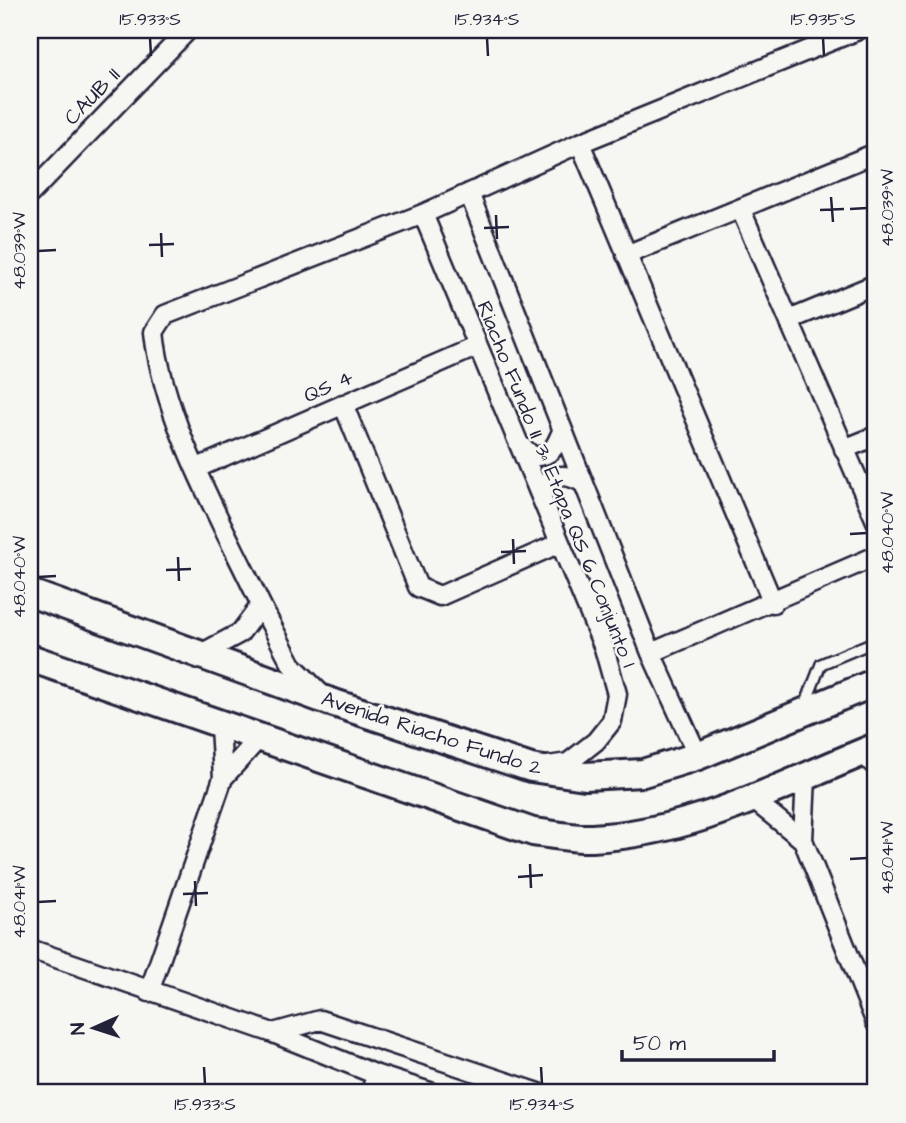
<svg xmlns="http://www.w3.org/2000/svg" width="906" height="1123" font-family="'Architects Daughter',sans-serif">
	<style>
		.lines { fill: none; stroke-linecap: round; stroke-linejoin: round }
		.lane-casing { stroke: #22223b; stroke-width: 14 }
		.street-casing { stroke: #22223b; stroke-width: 23 }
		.secondary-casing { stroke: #22223b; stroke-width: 32 }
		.lane { stroke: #f6f6f2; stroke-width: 9 }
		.street { stroke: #f6f6f2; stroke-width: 18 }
		.secondary { stroke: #f6f6f2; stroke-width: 26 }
		.ticks { fill: none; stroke: #22223b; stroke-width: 2.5 }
		.labels { text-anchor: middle; stroke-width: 5; stroke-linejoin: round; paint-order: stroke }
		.street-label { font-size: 21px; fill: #22223b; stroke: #f6f6f2 }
		.neatline { fill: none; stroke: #22223b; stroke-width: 2.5 }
		.ticks-label { font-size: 18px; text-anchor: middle; fill: #22223b }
	</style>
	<rect width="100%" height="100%" fill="#f6f6f2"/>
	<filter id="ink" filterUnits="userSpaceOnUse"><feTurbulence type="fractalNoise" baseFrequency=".0143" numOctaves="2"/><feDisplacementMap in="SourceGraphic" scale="14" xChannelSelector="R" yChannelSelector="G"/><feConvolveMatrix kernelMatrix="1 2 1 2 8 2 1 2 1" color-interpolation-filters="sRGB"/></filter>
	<g filter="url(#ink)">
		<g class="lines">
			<defs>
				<path id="lane" d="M805,705L821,664L876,641
					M861,758L876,773"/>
				<path id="street" d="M580,143L773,603
					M469,193L651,653L698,756
					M30,194L188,30
					M741,210L876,521
					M423,214L604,648L617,694L612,721L596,741L568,763L548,766
					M626,255L876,153
					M789,320L876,284
					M343,404L418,587L440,596L560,543
					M520,445L532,456C551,458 556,446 562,431
					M844,449L876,436
					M197,468L478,346
					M543,501C538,474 566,470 584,484
					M261,605C223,524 163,421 154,332L165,315L423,214L580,143L858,30
					M651,653L876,556
					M199,655L240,633L261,605L292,665L323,696
					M220,726L223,778L259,738
					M806,777L803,840L876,1023
					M755,801L803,840
					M30,949L273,1033L377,1075L433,1093
					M149,992L223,778
					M273,1033L320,1020L539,1093
					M370,1093L377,1075"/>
				<path id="secondary" d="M30,593L328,701L531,768L585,776L643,773L698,756L876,682
					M30,658L533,832C552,834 573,839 592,838C699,832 780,785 876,747"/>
			</defs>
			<use href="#lane" class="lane-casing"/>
			<use href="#street" class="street-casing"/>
			<use href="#secondary" class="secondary-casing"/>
			<use href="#lane" class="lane"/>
			<use href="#street" class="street"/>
			<use href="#secondary" class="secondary"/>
		</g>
	</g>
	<path class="ticks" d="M150,38L151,56M487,38L488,56M823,38L824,56M831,197L833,222M850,209L867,208M820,210L844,209M496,215L497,239M484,228L509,227M161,233L162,257M149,245L174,244M38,251L56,250M850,534L867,533M513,539L514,564M501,552L526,551M178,557L179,581M166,570L191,569M38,577L56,576M850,859L867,858M530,864L531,888M518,877L543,875M195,881L196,906M183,894L208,893M38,902L56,901M204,1067L205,1084M541,1067L542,1084"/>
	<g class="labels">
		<g class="street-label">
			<text transform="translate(92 96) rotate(-46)" y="7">CAUB II</text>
			<text transform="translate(328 386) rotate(-24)" y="7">QS 4</text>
			<text transform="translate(557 484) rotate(68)" y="7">Riacho Fundo II 3ª Etapa QS 6 Conjunto 1</text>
			<text transform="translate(432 733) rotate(18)" y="7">Avenida Riacho Fundo 2</text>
		</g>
	</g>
	<rect width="906" height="1123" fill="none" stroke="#f6f6f2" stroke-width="77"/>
	<g transform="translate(94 1028) rotate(267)" stroke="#f6f6f2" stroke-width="5" paint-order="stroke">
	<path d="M0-5L12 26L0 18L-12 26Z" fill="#22223b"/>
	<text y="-10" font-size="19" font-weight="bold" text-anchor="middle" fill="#22223b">N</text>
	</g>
	<path d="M622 1050v10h152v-10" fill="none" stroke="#22223b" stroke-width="3.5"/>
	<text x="633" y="1050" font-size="21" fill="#22223b" stroke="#f6f6f2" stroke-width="5" paint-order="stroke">50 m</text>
	<rect x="38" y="38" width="829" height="1046" class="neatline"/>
	<g class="ticks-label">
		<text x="150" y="25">15.933°S</text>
		<text x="487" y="25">15.934°S</text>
		<text x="823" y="25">15.935°S</text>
		<text transform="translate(887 208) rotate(-90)" y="6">48.039°W</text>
		<text transform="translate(19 251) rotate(-90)" y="6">48.039°W</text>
		<text transform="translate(887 533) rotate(-90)" y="6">48.040°W</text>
		<text transform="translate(19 577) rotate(-90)" y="6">48.040°W</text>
		<text transform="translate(887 858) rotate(-90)" y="6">48.041°W</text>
		<text transform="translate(19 902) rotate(-90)" y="6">48.041°W</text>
		<text x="205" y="1110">15.933°S</text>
		<text x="542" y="1110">15.934°S</text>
	</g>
</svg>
